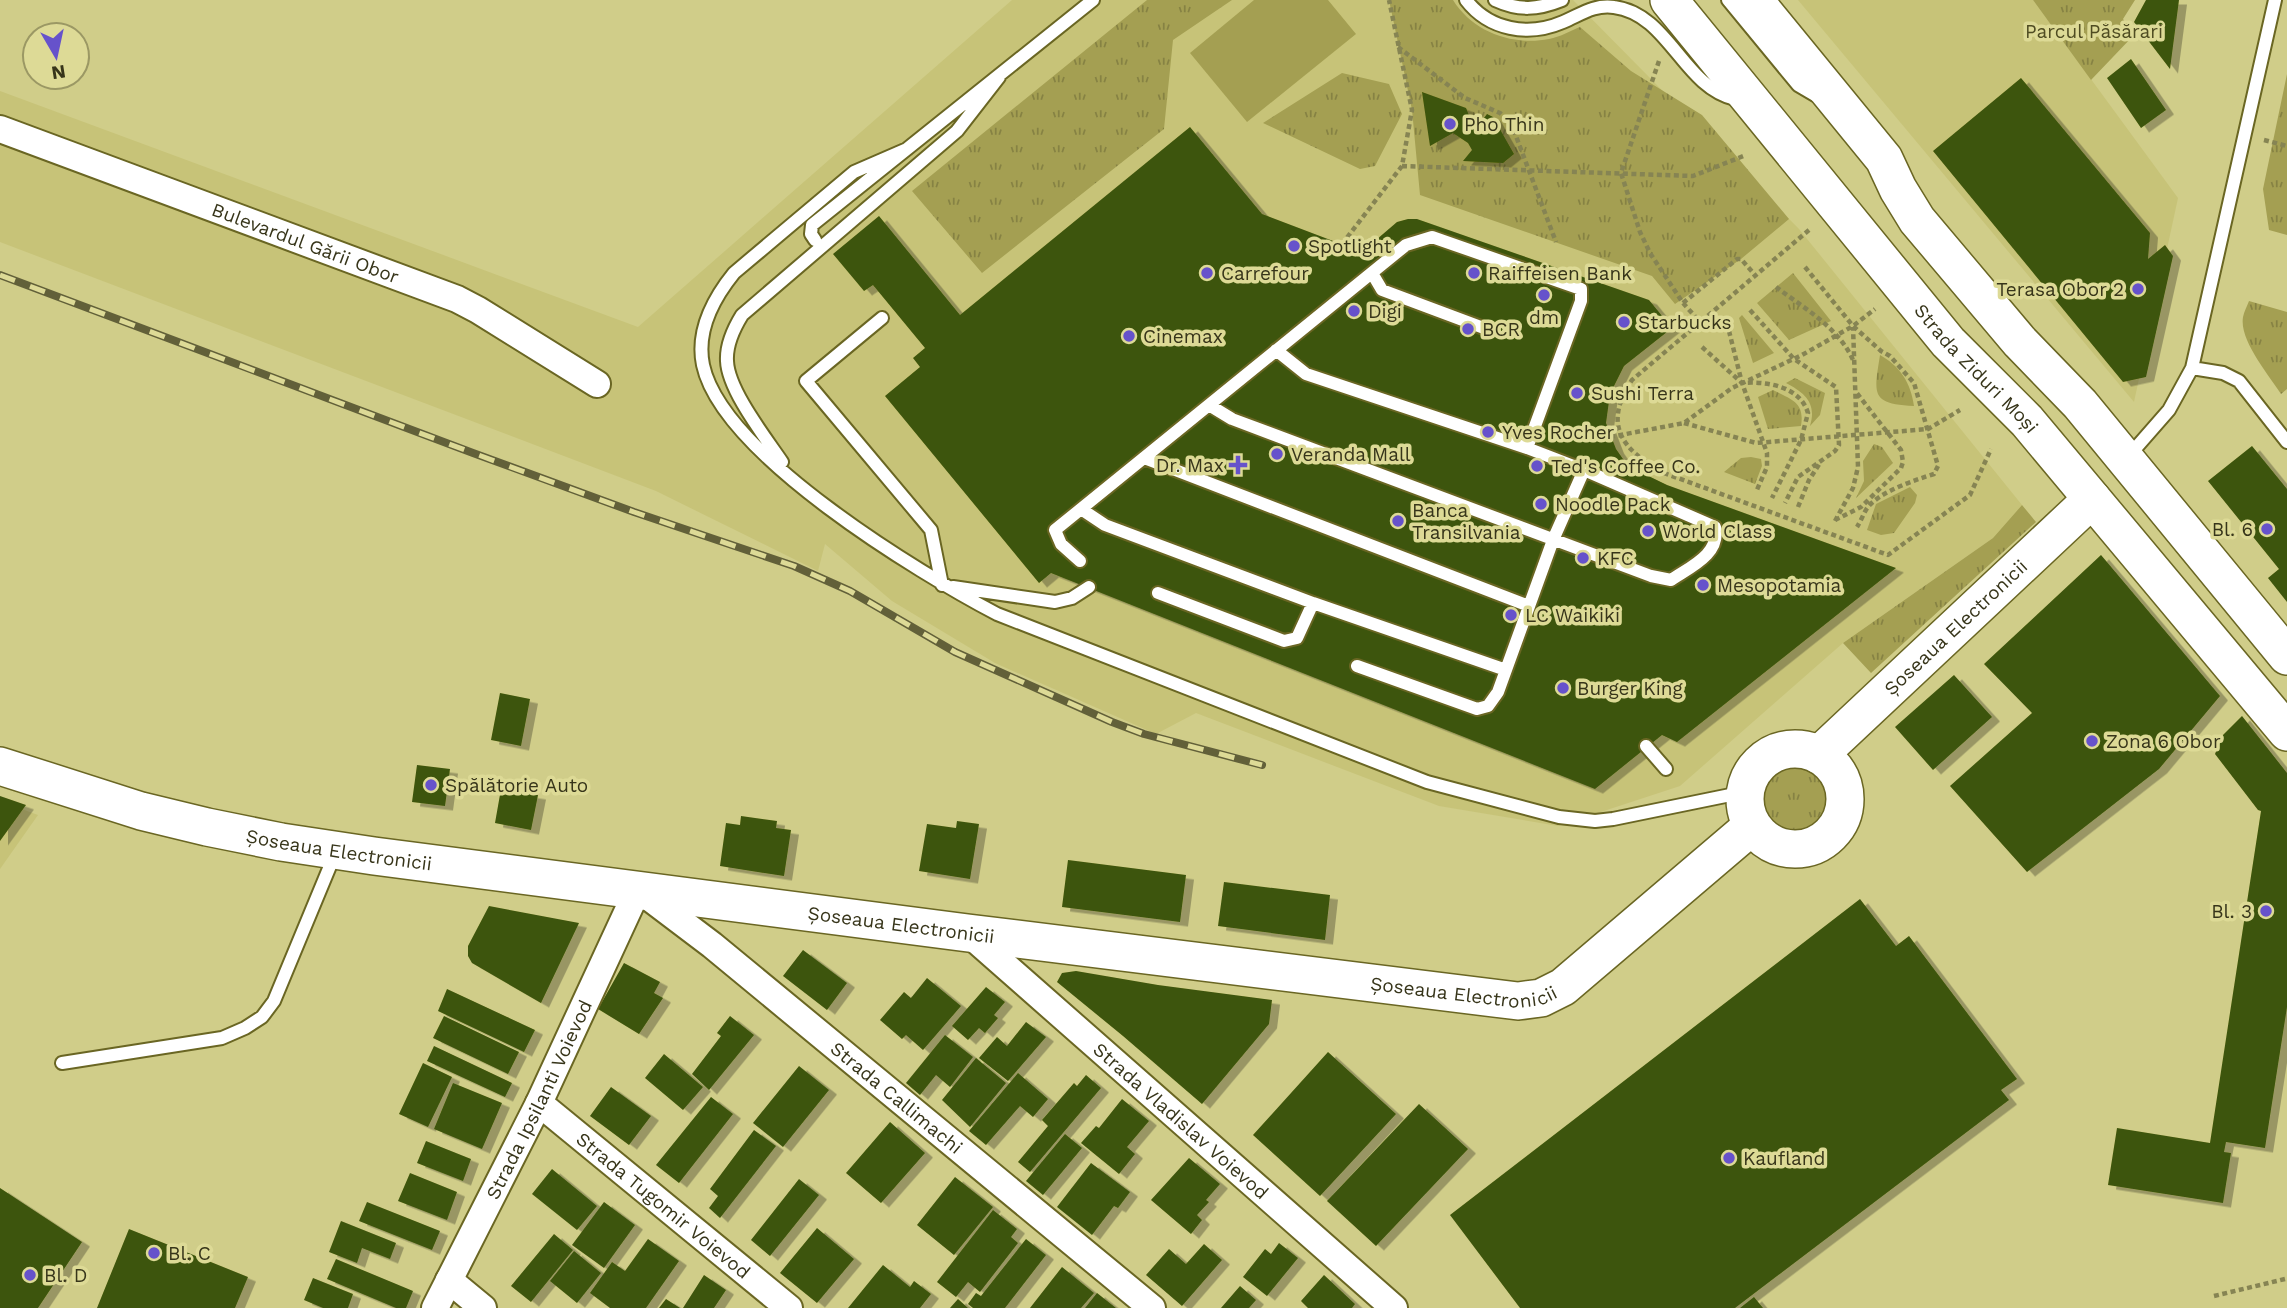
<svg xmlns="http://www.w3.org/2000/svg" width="2287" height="1308" font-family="'Work Sans',sans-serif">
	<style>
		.built { fill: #c7c378 }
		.grass { fill: url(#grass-tufts) }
		.pitch { fill: #a49f52 }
		.building { fill: #3e5409; filter: url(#shadow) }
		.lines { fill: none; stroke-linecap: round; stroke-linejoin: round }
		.lane-casing { stroke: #6a6623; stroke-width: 16 }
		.street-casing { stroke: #6a6623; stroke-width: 30 }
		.secondary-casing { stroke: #6a6623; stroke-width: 40 }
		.path { stroke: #868453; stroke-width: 4.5; stroke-dasharray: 5 3.5; stroke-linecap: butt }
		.lane { stroke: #fff; stroke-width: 12 }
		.street { stroke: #fff; stroke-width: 26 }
		.secondary { stroke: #fff; stroke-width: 37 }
		.rail-casing { stroke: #626039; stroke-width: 8 }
		.rail { stroke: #ddda96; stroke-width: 5; stroke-dasharray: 16; stroke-linecap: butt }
		.poi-dot { fill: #6652cb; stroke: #ddda96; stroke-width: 2.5 }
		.labels { text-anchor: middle; stroke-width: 7; stroke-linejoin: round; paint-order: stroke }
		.park-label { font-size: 19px; fill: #4f4c22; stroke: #ddda96 }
		.poi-label { font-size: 19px; fill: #37351a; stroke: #ddda96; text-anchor: start }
		.street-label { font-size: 19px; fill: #37351a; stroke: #ddda96 }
	</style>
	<defs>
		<pattern id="grass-tufts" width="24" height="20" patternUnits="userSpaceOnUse" patternTransform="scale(1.75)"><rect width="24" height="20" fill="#a49f52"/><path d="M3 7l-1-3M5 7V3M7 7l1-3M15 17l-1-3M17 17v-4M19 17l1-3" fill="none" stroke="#868243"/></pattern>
		<filter id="shadow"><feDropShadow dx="8" dy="4.5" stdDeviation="0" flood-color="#0004"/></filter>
	</defs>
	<rect width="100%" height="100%" fill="#d0cd89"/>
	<path class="built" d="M1012,0H1573L1799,229L2022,505L1993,538L1843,643L1680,786L1558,826L1439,806L1196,713L1156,734L995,663L892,601L825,544L818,571L656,491L0,242V91L638,327Z
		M1798,0H2033L2178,198L2134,402Z
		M0,801L38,815L0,869Z"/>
	<path class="grass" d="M1147,0H1232L1173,40L1164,129L982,273L912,191Z
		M1389,0H1453C1473,32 1512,46 1549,39C1560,37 1570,31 1580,27L1631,71L1702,115L1789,219L1741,259L1675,304L1652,276L1420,195L1412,110Z
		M2033,0H2135L2123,19L2134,35L2091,80Z
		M1342,73L1389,84L1402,114L1375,166L1360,169L1263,123Z
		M2287,74V235L2269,230L2263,189Z
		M1793,273L1831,321L1789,340L1757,303Z
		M2249,301L2287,312V389L2281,394C2269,375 2239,340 2243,317C2244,312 2247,306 2249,301Z
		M1742,315L1774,353L1753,363L1739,318Z
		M1880,355C1900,366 1911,383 1914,406C1870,404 1874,394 1880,355Z
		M1795,378L1825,393L1820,415L1810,426C1817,403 1805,393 1786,383Z
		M1773,390C1792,400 1805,402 1801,426L1768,429L1758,397Z
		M1874,444L1882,447L1893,463L1856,498L1864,481L1863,461Z
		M1751,457L1761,459L1762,466L1755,484L1724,472L1741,458Z
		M1910,487L1917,495L1915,503L1894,533L1881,535L1867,530L1876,504Z
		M2022,505L2036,522L1871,673L1843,643L1993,538Z
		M1745 800a50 50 0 1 1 100 0a50 50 0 1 1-100 0Z"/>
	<path class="pitch" d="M1254,0H1328L1356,34L1247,122L1190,53Z"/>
	<path class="building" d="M2146,0H2179L2170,69L2134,22Z
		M2131,59L2166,110L2141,128L2107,78Z
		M2021,78L2150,233L2148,259L2165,245L2173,256L2146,377L2123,382L1933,151Z
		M1422,92L1466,108L1475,130L1487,114L1493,117L1514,154L1503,163L1463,161L1472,150L1468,143L1453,133L1430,146Z
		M1190,127L1262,214L1362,252L1397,222L1408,219H1417L1649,300L1672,328L1624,366L1610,394L1606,423L1616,449L1623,459L1634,469L1667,485L1896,568L1677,742L1662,735L1595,789L1051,573L1039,583L885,396L920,367L913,358L925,348L873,285L864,291L833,254L879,216L960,315Z
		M2252,446L2287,489V602L2268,578L2279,569L2208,481Z
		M2101,555L2220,696L2159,769L2027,872L1950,786L2032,713L1984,664Z
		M1954,675L1992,717L1933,770L1895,727Z
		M500,693L530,699L521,746L491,740Z
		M2242,716L2287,773V1007L2265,1148L2226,1142L2224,1152L2231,1153L2223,1203L2108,1185L2117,1128L2210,1143L2261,811L2258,810L2215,754L2223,735Z
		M417,765L450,769L445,806L412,802Z
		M501,789L538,795L531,830L495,823Z
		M0,796L26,805L0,841Z
		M741,816L777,821L776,828L791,830L784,876L720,866L726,823L740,825Z
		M957,821L979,824L970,879L919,871L927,824L956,828Z
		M1068,860L1186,875L1180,922L1062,907Z
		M1224,882L1330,895L1325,940L1218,926Z
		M1860,899L1896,946L1909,936L2017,1079L2001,1090L2009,1100L1735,1308H1520L1450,1215Z
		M489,906L579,923L541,1003L472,963L468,956V946Z
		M803,950L847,983L827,1010L783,976Z
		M624,963L660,982L654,993L663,998L639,1034L598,1009Z
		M1076,971L1158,985L1272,1000L1269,1024L1202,1104L1123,1036L1057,982L1062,973Z
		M927,978L961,1006L923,1050L906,1035L902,1039L880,1020L904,992L911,998Z
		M986,987L1005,1002L994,1015L998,1018L985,1033L979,1028L968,1040L952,1026Z
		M447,989L535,1030L524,1052L438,1011Z
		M444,1016L519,1052L508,1074L433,1038Z
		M730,1016L754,1035L709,1090L692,1074L721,1036L717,1033Z
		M1026,1022L1046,1037L1008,1081L979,1058L997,1037L1007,1046Z
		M945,1035L973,1057L950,1087L936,1075L920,1095L906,1083Z
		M434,1046L512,1083L505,1097L427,1061Z
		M1328,1052L1396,1114L1320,1196L1253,1135Z
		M664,1054L703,1087L683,1110L645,1078Z
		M976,1058L1006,1083L970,1127L942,1100Z
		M423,1063L452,1077L428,1127L399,1114Z
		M799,1066L829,1090L783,1147L753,1123Z
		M1018,1073L1048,1099L1033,1117L1020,1106L986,1145L969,1131Z
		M1086,1075L1101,1088L1030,1172L1018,1162L1048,1126L1042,1120L1074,1083L1077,1086Z
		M453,1083L502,1103L482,1149L434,1129Z
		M611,1087L651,1116L629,1145L590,1116Z
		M711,1097L733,1114L679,1183L656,1165Z
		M1122,1099L1149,1121L1127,1147L1135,1154L1119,1174L1081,1143L1096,1126L1099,1128Z
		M1419,1104L1468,1149L1376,1246L1327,1201Z
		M890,1122L925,1153L881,1203L846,1173Z
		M754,1130L776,1146L720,1218L709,1208L718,1196L710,1189Z
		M1065,1134L1082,1148L1043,1195L1026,1181Z
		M426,1141L471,1159L463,1181L417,1163Z
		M1189,1158L1220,1184L1206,1200L1209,1202L1197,1215L1202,1220L1191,1234L1151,1200Z
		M1091,1163L1130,1192L1118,1208L1114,1206L1092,1235L1057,1207Z
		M552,1169L597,1206L577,1230L532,1194Z
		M410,1173L457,1192L447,1220L398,1201Z
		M955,1177L993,1207L954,1255L917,1225Z
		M799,1179L819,1195L770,1256L751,1240Z
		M0,1188L82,1242L38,1308H0Z
		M367,1202L440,1231L432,1250L359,1221Z
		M604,1202L635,1225L604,1268L572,1245Z
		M993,1210L1017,1229L1011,1237L1018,1243L980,1292L968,1282L956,1297L937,1282Z
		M341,1221L396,1243L390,1259L362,1248L357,1263L329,1252Z
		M817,1228L854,1259L817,1303L780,1273Z
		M129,1229L248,1277L235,1308H97Z
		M554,1234L573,1250L531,1302L511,1286Z
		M648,1239L679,1261L646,1308H610L590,1293L612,1262L625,1271Z
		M1026,1239L1046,1255L1005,1308H973L968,1304L976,1293L981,1296Z
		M1279,1243L1298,1258L1267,1296L1243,1277L1265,1249L1271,1254Z
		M1204,1244L1222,1260L1182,1306L1146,1275L1169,1249L1186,1264Z
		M574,1251L601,1273L577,1303L550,1281Z
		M336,1259L413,1291L406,1308H396L327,1279Z
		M883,1265L910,1287L914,1281L931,1294L920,1308H848Z
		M1062,1267L1094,1293L1081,1308H1030Z
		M704,1275L726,1290L714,1308H683Z
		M1324,1275L1355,1304L1352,1308H1308L1301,1301Z
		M313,1278L353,1294L348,1308H323L304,1300Z
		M1240,1286L1256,1300L1249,1308H1221Z
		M1097,1293L1116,1308H1085Z
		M1754,1297L1763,1308H1740Z
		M666,1299L680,1308H659Z
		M958,1299L968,1308H950Z"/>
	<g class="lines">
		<defs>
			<path id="lane" d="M1466,0C1489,30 1528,37 1563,22C1580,15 1594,4 1614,7C1669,14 1683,87 1735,99
				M1495,0C1519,11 1537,10 1562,0
				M1728,0L1798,85L1815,95
				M907,149L854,172L734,273C713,299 696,331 703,365C722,454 919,573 997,614L1427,782L1559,817L1595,821L1613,819L1745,792
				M815,240L811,234L812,225L1093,0
				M1372,273L1382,290L1489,330
				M882,318L806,381L931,530L942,585
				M2192,368L2223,373L2239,381L2287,442
				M1209,405L1232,419L1651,576L1671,580C1690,567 1721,554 1715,527L1584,470L1527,448L1306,374L1276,350
				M1144,458L1529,606
				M2127,458L2169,410L2192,368L2275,0
				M782,462C765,437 728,390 727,361C726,344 734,328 742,315L957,131L999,77
				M1081,509L1105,525L1313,603L1506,670
				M1080,561L1061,544L1055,530L1406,245L1432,237L1581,289V301L1527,448
				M953,587L1055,602L1072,598L1089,587
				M1158,593L1284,641L1297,638L1313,603
				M1357,666L1477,709L1488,706L1498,692L1553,540L1584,470
				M1646,746L1666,769
				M62,1063L222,1038L245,1028L262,1017L274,1001L335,854"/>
			<g id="street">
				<path id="s1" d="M0,129L457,299L478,310L597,384"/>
				<path id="s2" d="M968,933L1394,1308"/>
				<path id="s3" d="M539,1103L789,1308"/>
				<path d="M449,1280L483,1308"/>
				<path id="s4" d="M435,1308L539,1103L638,889L712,945L1152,1308"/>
			</g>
			<g id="secondary">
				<path id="s5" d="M1669,0L1948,342L2027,421L2287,732"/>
				<path d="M1754,0L1884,159L1898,189L1917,220L2020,342L2080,404L2287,656"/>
				<circle cx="1795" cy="799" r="50"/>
				<path id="s6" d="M1819,755L2092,499"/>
				<path id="s7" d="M0,766L141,811L207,827L281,842L374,856L968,933L1518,1001L1541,998L1563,987L1752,826"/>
			</g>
		</defs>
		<use href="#lane" class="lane-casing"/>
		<use href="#street" class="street-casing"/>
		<use href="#secondary" class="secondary-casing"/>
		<path class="path" d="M1398,47L1465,98L1500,113L1511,123L1556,242
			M1659,61L1621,173L1640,232L1650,253L1683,303L1700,322
			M2264,140L2287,146
			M1402,166L1693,176L1746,155
			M1809,230L1632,380C1602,425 1622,450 1664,473L1888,555L1970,495L1991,449
			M1342,244L1402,166L1412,110L1389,0
			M1805,267L1853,326L1881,351L1890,356L1914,383L1938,466L1934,474C1915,480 1881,491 1868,507C1864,512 1861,521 1857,527
			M1776,287C1804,308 1839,328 1853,360
			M1683,303L1737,259H1741L1755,275
			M1750,310L1794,359L1836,387L1839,445L1835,451L1798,477L1785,503
			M1729,331L1742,383C1766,381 1800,386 1808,413L1801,440L1772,498
			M1702,347L1742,383L1767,453V467L1756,492
			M1684,423L1756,443L1928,429L1960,410
			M1610,437L1684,423L1732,388L1802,355L1853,326L1875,309
			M1798,507L1809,480L1820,463
			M1835,520L1861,507L1901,468L1903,462L1901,450L1856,392
			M1835,521L1853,488L1858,467L1853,327
			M2214,1296L2285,1279"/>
		<use href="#lane" class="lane"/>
		<use href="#street" class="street"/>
		<use href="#secondary" class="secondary"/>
		<defs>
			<path id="rail" d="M0,275L473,453L634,512L794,566L850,591L955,652L1112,722L1144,734L1262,765"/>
		</defs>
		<use href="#rail" class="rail-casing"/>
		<use href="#rail" class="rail"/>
	</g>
	<g class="poi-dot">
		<circle cx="1450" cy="124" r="7"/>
		<circle cx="1294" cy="246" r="7"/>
		<circle cx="1207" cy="273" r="7"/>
		<circle cx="1474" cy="273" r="7"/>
		<circle cx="2138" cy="289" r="7"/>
		<circle cx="1544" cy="295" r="7"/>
		<circle cx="1354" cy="311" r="7"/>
		<circle cx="1624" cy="322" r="7"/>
		<circle cx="1468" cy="329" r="7"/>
		<circle cx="1129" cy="336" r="7"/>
		<circle cx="1577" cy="393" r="7"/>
		<circle cx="1488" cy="432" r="7"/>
		<circle cx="1277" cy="454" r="7"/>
		<path d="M1234.5 454.5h7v7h7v7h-7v7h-7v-7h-7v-7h7z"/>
		<circle cx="1537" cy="466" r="7"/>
		<circle cx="1541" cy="504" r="7"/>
		<circle cx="1398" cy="521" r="7"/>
		<circle cx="2267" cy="529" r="7"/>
		<circle cx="1648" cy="531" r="7"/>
		<circle cx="1583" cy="558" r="7"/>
		<circle cx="1703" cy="585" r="7"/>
		<circle cx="1511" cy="615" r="7"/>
		<circle cx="1563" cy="688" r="7"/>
		<circle cx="2092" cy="741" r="7"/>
		<circle cx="431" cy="785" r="7"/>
		<circle cx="2266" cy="911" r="7"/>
		<circle cx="1729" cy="1158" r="7"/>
		<circle cx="154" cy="1253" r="7"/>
		<circle cx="30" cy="1275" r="7"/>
	</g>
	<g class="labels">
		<g class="park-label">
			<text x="2094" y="38">Parcul Păsărari</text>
		</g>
		<g class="poi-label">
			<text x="1464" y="131">Pho Thin</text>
			<text x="1308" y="253">Spotlight</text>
			<text x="1221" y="280">Carrefour</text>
			<text x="1488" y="280">Raiffeisen Bank</text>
			<text x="2124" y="296" text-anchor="end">Terasa Obor 2</text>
			<text x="1368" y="318">Digi</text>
			<text x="1544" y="324" text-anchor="middle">dm</text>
			<text x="1638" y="329">Starbucks</text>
			<text x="1482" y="336">BCR</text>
			<text x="1143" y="343">Cinemax</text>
			<text x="1591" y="400">Sushi Terra</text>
			<text x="1502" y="439">Yves Rocher</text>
			<text x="1291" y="461">Veranda Mall</text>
			<text x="1224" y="472" text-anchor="end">Dr. Max</text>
			<text x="1551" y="473">Ted's Coffee Co.</text>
			<text x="1555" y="511">Noodle Pack</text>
			<text x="1412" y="517">Banca<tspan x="1412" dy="22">Transilvania</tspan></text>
			<text x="2253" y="536" text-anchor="end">Bl. 6</text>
			<text x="1662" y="538">World Class</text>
			<text x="1597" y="565">KFC</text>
			<text x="1717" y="592">Mesopotamia</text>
			<text x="1525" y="622">LC Waikiki</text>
			<text x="1577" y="695">Burger King</text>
			<text x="2106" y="748">Zona 6 Obor</text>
			<text x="445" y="792">Spălătorie Auto</text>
			<text x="2252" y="918" text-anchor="end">Bl. 3</text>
			<text x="1743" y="1165">Kaufland</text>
			<text x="168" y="1260">Bl. C</text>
			<text x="44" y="1282">Bl. D</text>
		</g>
		<g class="street-label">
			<text dy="7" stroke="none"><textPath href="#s1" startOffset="326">Bulevardul Gării Obor</textPath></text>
			<text dy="7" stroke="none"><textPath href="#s5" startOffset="480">Strada Ziduri Moși</textPath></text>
			<text dy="7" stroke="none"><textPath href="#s6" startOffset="187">Șoseaua Electronicii</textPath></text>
			<text dy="7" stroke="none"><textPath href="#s7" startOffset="350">Șoseaua Electronicii</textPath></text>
			<text dy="7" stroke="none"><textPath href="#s7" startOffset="917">Șoseaua Electronicii</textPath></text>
			<text dy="7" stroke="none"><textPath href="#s7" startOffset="1484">Șoseaua Electronicii</textPath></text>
			<text dy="7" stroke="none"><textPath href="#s4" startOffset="798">Strada Callimachi</textPath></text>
			<text dy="7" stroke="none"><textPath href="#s4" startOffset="233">Strada Ipsilanti Voievod</textPath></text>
			<text dy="7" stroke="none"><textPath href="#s2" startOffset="284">Strada Vladislav Voievod</textPath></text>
			<text dy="7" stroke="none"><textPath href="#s3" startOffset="161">Strada Tugomir Voievod</textPath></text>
		</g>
	</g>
	<g transform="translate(56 56) rotate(171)"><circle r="33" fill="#ddda96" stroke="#9b9864" stroke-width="2"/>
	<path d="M0-5L12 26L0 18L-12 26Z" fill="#6652cb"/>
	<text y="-10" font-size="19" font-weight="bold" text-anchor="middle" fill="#37351a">N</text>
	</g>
</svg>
